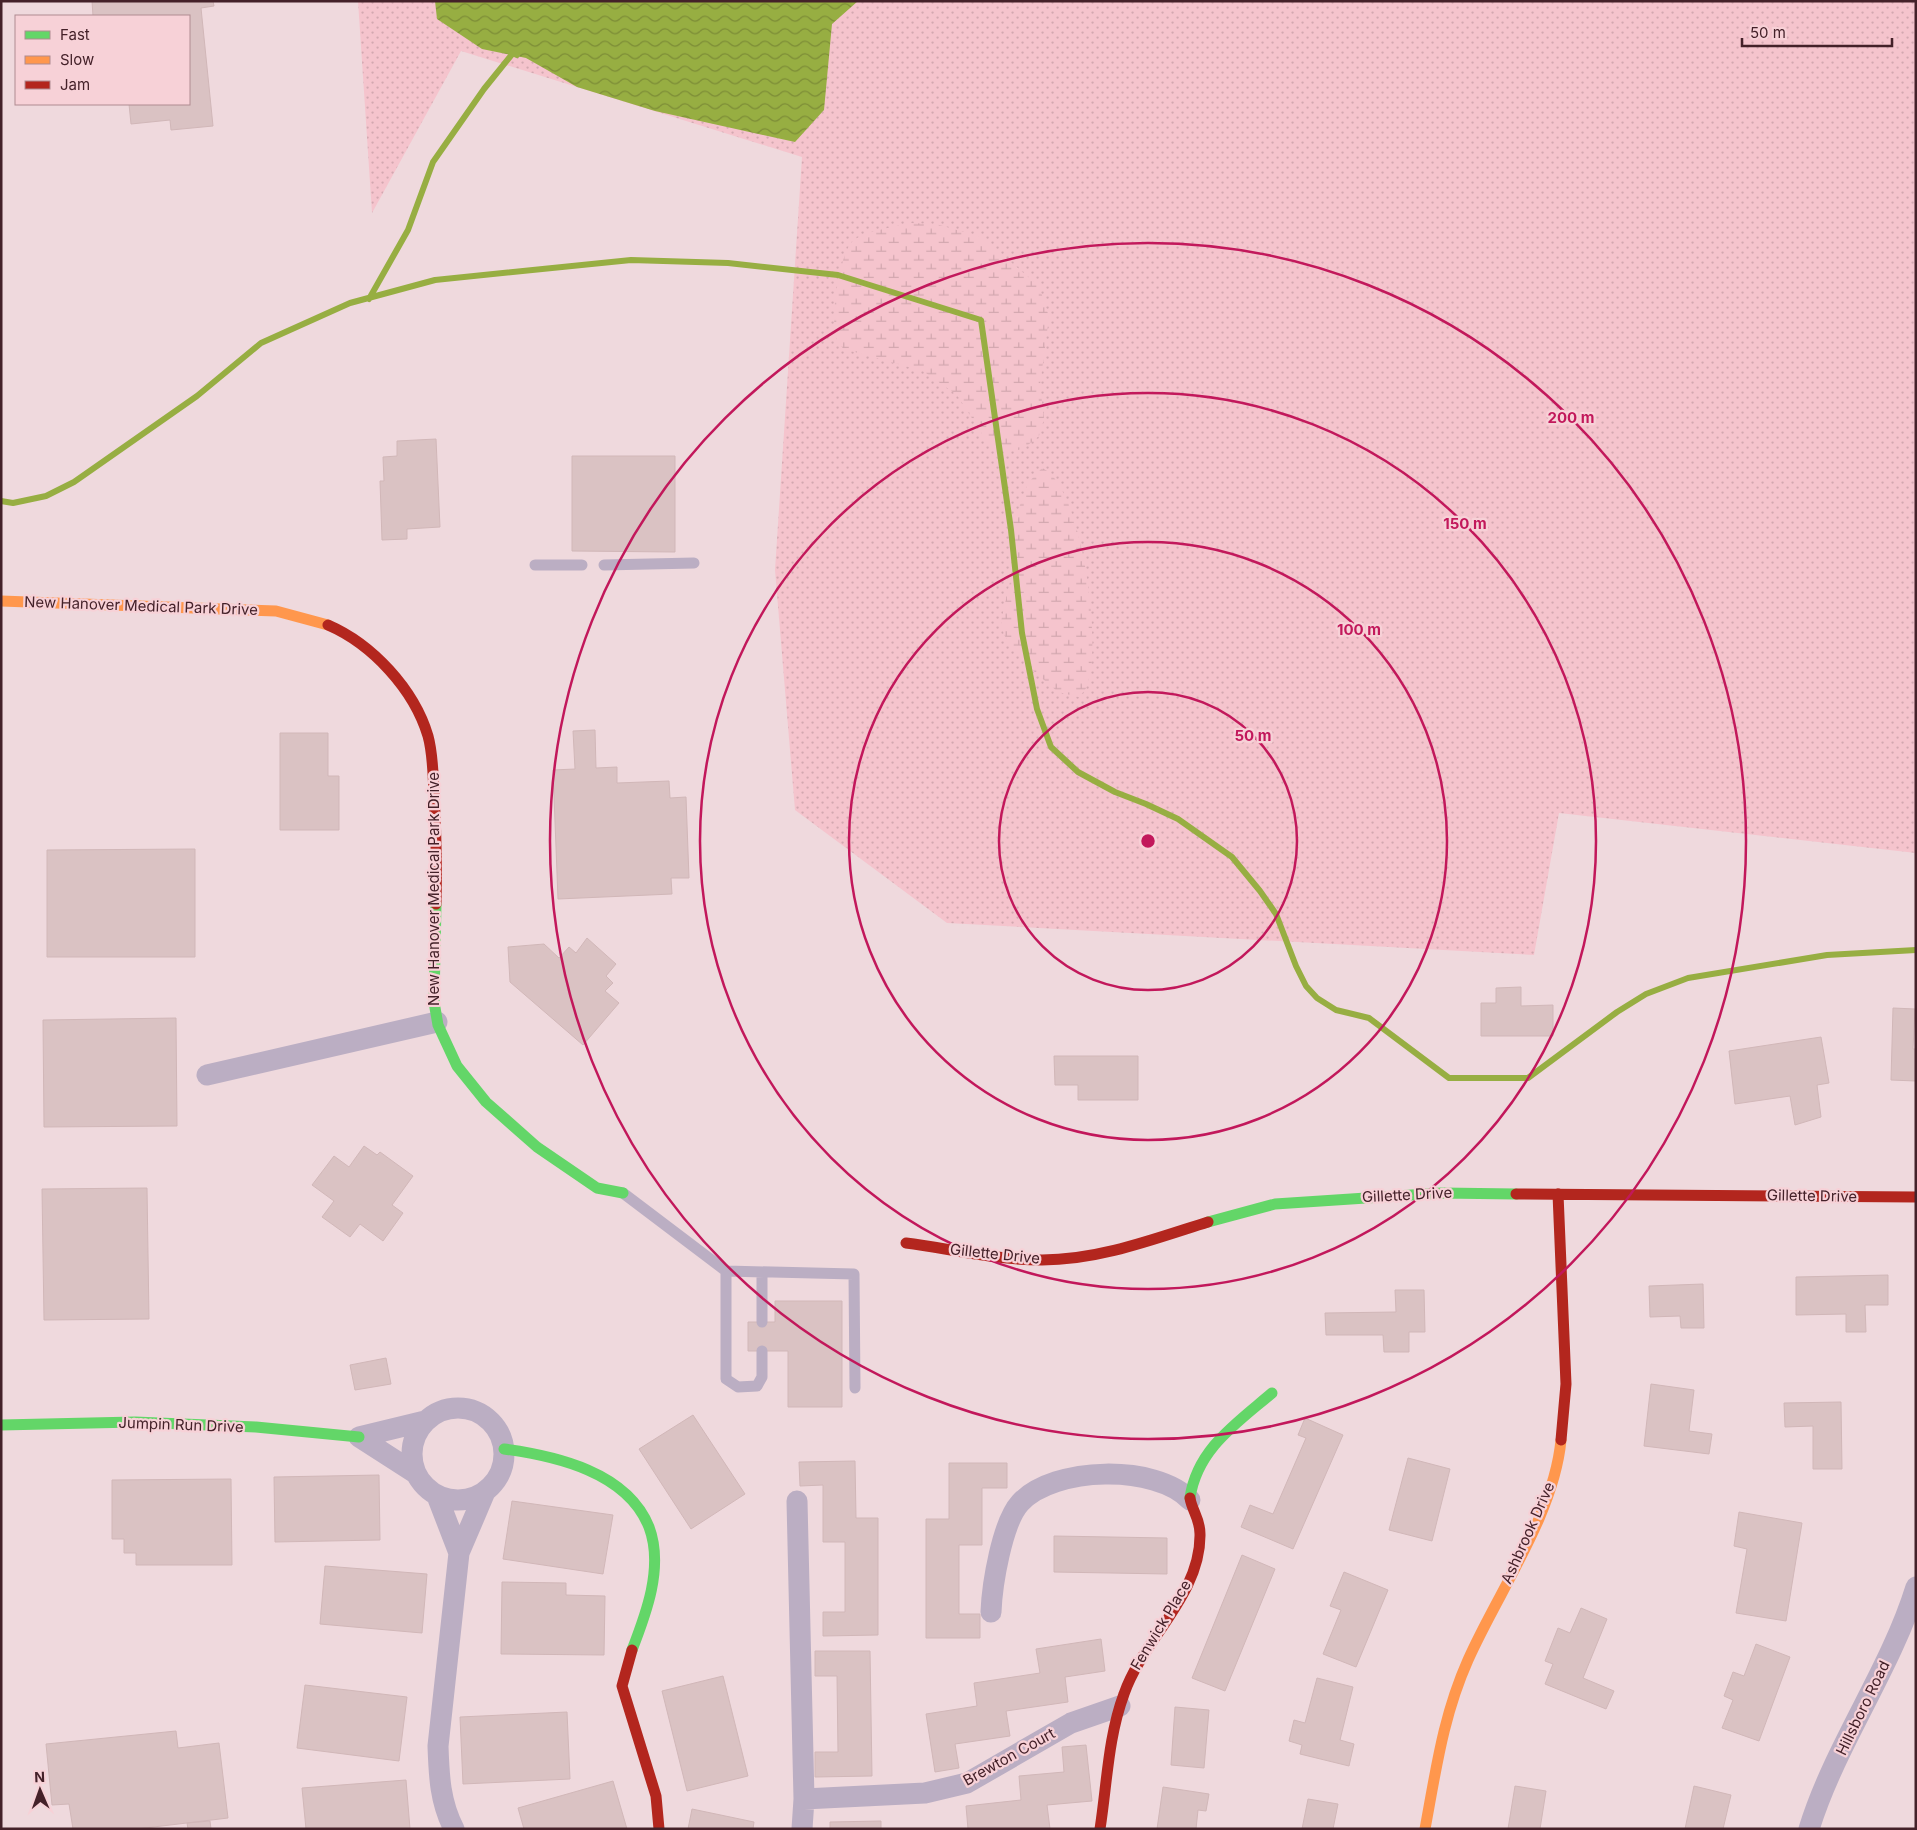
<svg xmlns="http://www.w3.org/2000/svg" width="1917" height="1830" font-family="Inter,sans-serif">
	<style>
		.grass { fill: url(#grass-dots) }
		.wetland { fill: url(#wetland-marsh) }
		.water { fill: url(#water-waves) }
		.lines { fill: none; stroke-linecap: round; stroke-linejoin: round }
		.stream { stroke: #97ae42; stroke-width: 6 }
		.building { fill: #dac2c3; stroke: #d1b7b8 }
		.lane { stroke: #bbaec3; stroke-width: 11 }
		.street { stroke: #bbaec3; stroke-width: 21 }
		.fast { stroke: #63d668; stroke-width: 11 }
		.slow { stroke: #ff974d; stroke-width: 11 }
		.jam { stroke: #b3261e; stroke-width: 11 }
		.ring { fill: none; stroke: #c2185b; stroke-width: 2.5 }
		.labels { text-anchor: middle; stroke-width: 4.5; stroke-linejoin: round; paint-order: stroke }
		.street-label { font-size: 15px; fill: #442129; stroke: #f7d1d7 }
		.centre { fill: #c2185b; stroke: #f7d1d7; stroke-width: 2.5 }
		.ring-label { font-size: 15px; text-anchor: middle; font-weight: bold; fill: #c2185b; stroke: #f7d1d7; stroke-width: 4.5; stroke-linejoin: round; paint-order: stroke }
	</style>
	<defs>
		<pattern id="grass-dots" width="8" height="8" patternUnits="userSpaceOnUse" patternTransform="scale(1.25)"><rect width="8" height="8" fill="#f5c4cd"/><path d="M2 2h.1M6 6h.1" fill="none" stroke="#d3a8b0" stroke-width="1.8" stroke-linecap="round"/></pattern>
		<pattern id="wetland-marsh" width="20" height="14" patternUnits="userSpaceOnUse" patternTransform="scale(1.25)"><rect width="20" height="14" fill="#f5c4cd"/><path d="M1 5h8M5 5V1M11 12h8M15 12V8" fill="none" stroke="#d3a8b0"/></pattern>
		<pattern id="water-waves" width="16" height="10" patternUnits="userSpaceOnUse" patternTransform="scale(1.25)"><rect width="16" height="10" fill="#97ae42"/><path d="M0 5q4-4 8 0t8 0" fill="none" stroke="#7d8d37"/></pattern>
	</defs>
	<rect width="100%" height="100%" fill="#efd9dd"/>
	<path class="grass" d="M358,1H1916V853L1559,813L1534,955L947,923L795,810L775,570L802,157L461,51L372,213Z"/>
	<path class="wetland" d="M909,223L936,224L981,237L1039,286L1049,317L1040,385L1044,419L1039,436L1023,449L1012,451L999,448L988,443L957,395L923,371L844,349C842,347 838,344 837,341C829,324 839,251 854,240C868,230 892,228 909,223Z
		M1042,468C1082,484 1104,651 1086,688C1085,691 1081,694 1079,697L1058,692L1029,667L1004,635L1001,621L1014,564L1011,530L1028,483Z"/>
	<path class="water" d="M435,1H858L832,24L824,110L795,142L655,111L577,87L526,58L482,49L437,19Z"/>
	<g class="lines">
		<path class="stream" d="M369,299L408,230L433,162L484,89L513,53L517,55
			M1,501L13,503L46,496L74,482L197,396L261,343L350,303L435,280L631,260L728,263L838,275L981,320L1011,530L1022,633L1037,709L1051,747L1078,772L1115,792L1146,804L1178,819L1232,857L1260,891L1276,914L1296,966L1306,986L1317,998L1336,1010L1369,1018L1449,1078H1528L1617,1012L1646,994L1688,978L1827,955L1916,950"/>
	</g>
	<path class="building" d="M92,1H213L214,6L201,8L213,126L171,130L170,120L131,124L129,104H189V16H93Z
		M436,439L440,527L407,529V539L382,540L380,481H384L383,457L397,456V441Z
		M572,456H675V552L572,551Z
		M595,730L596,768L617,767V783L669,781L670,798L686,797L689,878H671L672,894L558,899L553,770L575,769L573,731Z
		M280,733H328V776H339V830H280Z
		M195,849V957H47V850Z
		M587,938L616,964L606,976L613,983L605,991L619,1003L583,1045L510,982L508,947L544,944L559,958L569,947L576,953Z
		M1521,987V1006L1553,1005V1036H1481V1003H1496V988Z
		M1893,1008L1915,1009L1913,1049H1916V1081L1891,1080Z
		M176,1018L177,1126L44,1127L43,1020Z
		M1821,1037L1829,1083L1817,1085L1821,1117L1795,1125L1790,1096L1735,1104L1729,1051Z
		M1054,1056H1138V1100H1078V1085H1055Z
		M364,1146L377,1155L380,1152L413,1176L392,1205L403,1213L383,1241L360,1224L350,1237L322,1217L334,1201L312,1185L334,1156L349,1167Z
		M147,1188L149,1319L44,1320L42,1189Z
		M1888,1275V1305H1865L1866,1332H1846V1314L1796,1315V1277Z
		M1703,1284L1704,1328H1681L1680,1316L1650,1317L1649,1286Z
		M1395,1290H1424L1425,1332H1409V1352H1384L1383,1335H1326L1325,1313L1396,1312Z
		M775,1301H842V1407H788V1351H748V1322H775Z
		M386,1358L391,1384L355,1390L350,1365Z
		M1651,1384L1694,1390L1689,1431L1712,1434L1709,1454L1644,1446Z
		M1841,1402L1842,1469H1813V1426L1785,1427L1784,1403Z
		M693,1415L745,1494L691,1529L639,1449Z
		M1305,1418L1343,1435L1293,1549L1241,1527L1250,1505L1273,1514L1306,1438L1298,1435Z
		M1408,1458L1450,1469L1432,1541L1389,1530Z
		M855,1461L856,1518H878V1635L823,1636V1612H845V1542H823V1485L800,1486L799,1462Z
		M949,1463H1007V1488H982V1545H959V1614H980V1638H926V1519H949Z
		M379,1475L380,1540L275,1542L274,1477Z
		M231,1479L232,1565H136V1553H124V1539H112V1480Z
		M512,1501L613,1515L603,1574L503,1559Z
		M1739,1512L1802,1523L1786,1621L1736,1613L1747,1549L1734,1546Z
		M1054,1536L1167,1538V1574L1054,1572Z
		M1242,1555L1275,1569L1225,1691L1192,1678Z
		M325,1566L427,1574L422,1633L320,1624Z
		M1344,1572L1388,1590L1356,1667L1323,1654L1341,1610L1330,1606Z
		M502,1582L566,1583V1595L605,1596L604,1655L501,1654Z
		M1581,1608L1607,1619L1583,1678L1614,1691L1606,1709L1545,1684L1553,1664L1545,1661L1558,1628L1570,1633Z
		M1101,1639L1105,1671L1065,1677L1068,1702L1006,1711L1010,1736L955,1744L959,1768L935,1772L926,1714L977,1706L974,1683L1040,1673L1036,1649Z
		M1756,1644L1790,1657L1759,1741L1722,1728L1733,1700L1724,1696L1733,1672L1744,1676Z
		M815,1651H870L872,1776L815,1777V1752H838L837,1676H815Z
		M723,1676L748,1776L687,1791L662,1691Z
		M1317,1678L1353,1687L1340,1740L1354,1744L1349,1766L1300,1754L1302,1745L1289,1741L1294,1720L1305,1723Z
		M305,1685L407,1697L399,1761L297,1748Z
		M1175,1707L1209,1710L1204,1768L1171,1765Z
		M567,1712L570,1779L463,1784L460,1717Z
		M176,1731L178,1748L219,1743L228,1818L137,1829H73L69,1804L52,1805L46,1744Z
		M1086,1745L1092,1801L1047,1805L1050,1829H968L966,1806L1021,1800L1019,1776L1064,1772L1062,1747Z
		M406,1780L410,1829H306L302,1788Z
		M613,1781L627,1829H524L518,1808Z
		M1515,1786L1546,1791L1540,1829H1508Z
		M1694,1786L1731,1795L1723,1829H1685Z
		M1163,1787L1209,1794L1206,1811L1198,1810L1196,1829H1157Z
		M1308,1799L1338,1804L1333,1829H1302Z
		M692,1809L754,1822L753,1829H688Z
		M210,1821L211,1829H188L187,1823Z
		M881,1821V1829H830V1822Z"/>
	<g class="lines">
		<path class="lane" d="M535,565H582
			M604,565L694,563
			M623,1193L726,1271L854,1274L855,1388
			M726,1271V1379L738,1387L757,1386L762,1377V1351
			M762,1273V1322"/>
		<path class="street" d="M207,1075L437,1022
			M412 1454a46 46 0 1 1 92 0a46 46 0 1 1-92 0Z
			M415,1473L359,1437L425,1421
			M437,1496L459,1553L485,1492
			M797,1501L804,1799L802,1829
			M991,1612C992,1585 1002,1523 1020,1503C1054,1466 1156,1464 1190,1500
			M804,1799L925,1793L967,1783L1071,1723L1120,1706
			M454,1829C440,1802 439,1776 438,1746L459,1553
			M1809,1829C1835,1745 1890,1671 1916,1587"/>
		<path class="fast" d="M436,904L434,1002L438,1025L457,1066L486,1102L537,1147L597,1188L623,1193
			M1208,1222L1275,1204L1442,1193L1516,1194
			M1,1425L135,1422L256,1427L359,1437
			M504,1449C556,1456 627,1472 649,1527C664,1567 646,1614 632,1650
			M1190,1498C1197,1449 1237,1423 1272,1393"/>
		<path class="slow" d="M1,601L276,611L328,625
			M1425,1829C1436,1770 1443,1716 1468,1660C1498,1592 1554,1515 1561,1440"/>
		<path class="jam" d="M328,625C372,644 414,689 428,736C433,754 433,774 434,793C436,830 437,867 436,904
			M1516,1194L1916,1197
			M1558,1194L1566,1384L1561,1440
			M906,1243C951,1249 997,1260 1042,1260C1099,1260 1154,1239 1208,1222
			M632,1650L622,1686L656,1796L659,1829
			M1100,1829C1107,1784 1108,1737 1124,1694C1143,1639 1201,1595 1200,1534C1200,1518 1192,1511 1190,1498"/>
	</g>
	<g class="ring">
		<circle cx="1148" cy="841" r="149"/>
		<circle cx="1148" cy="841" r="299"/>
		<circle cx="1148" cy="841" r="448"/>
		<circle cx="1148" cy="841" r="598"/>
	</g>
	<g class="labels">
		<g class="street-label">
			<text transform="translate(141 606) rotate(2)" y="5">New Hanover Medical Park Drive</text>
			<text transform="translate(434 889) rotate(-90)" y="5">New Hanover Medical Park Drive</text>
			<text transform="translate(1407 1195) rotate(-3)" y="5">Gillette Drive</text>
			<text transform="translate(1812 1196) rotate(1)" y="5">Gillette Drive</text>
			<text transform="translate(995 1254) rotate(6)" y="5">Gillette Drive</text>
			<text transform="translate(181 1425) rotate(2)" y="5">Jumpin Run Drive</text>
			<text transform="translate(1528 1533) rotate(-66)" y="5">Ashbrook Drive</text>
			<text transform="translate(1161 1625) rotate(-59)" y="5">Fenwick Place</text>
			<text transform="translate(1863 1708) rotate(-64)" y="5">Hillsboro Road</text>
			<text transform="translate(1009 1757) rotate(-29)" y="5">Brewton Court</text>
		</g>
	</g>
	<circle cx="1148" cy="841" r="8" class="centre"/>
	<g class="ring-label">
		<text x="1571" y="423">200 m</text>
		<text x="1465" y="529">150 m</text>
		<text x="1359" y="635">100 m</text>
		<text x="1253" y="741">50 m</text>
	</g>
	<rect width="1917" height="1830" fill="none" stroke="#442129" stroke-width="5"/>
	<rect x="15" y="15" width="175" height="90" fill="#f7d1d7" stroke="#af8b91"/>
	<rect x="25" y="31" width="25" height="8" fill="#63d668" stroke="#af8b91"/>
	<text x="60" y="40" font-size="15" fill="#442129">Fast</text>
	<rect x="25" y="56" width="25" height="8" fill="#ff974d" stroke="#af8b91"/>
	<text x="60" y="65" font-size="15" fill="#442129">Slow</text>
	<rect x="25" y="81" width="25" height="8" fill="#b3261e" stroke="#af8b91"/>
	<text x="60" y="90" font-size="15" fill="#442129">Jam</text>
	<g transform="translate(40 1790) rotate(358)" stroke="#f7d1d7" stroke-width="4" paint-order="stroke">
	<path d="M0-4L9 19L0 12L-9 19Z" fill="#442129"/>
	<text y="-8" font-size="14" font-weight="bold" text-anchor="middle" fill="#442129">N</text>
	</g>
	<path d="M1742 38v8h150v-8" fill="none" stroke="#442129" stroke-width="2.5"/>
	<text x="1750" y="38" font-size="15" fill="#442129" stroke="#f7d1d7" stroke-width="4" paint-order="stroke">50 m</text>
</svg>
